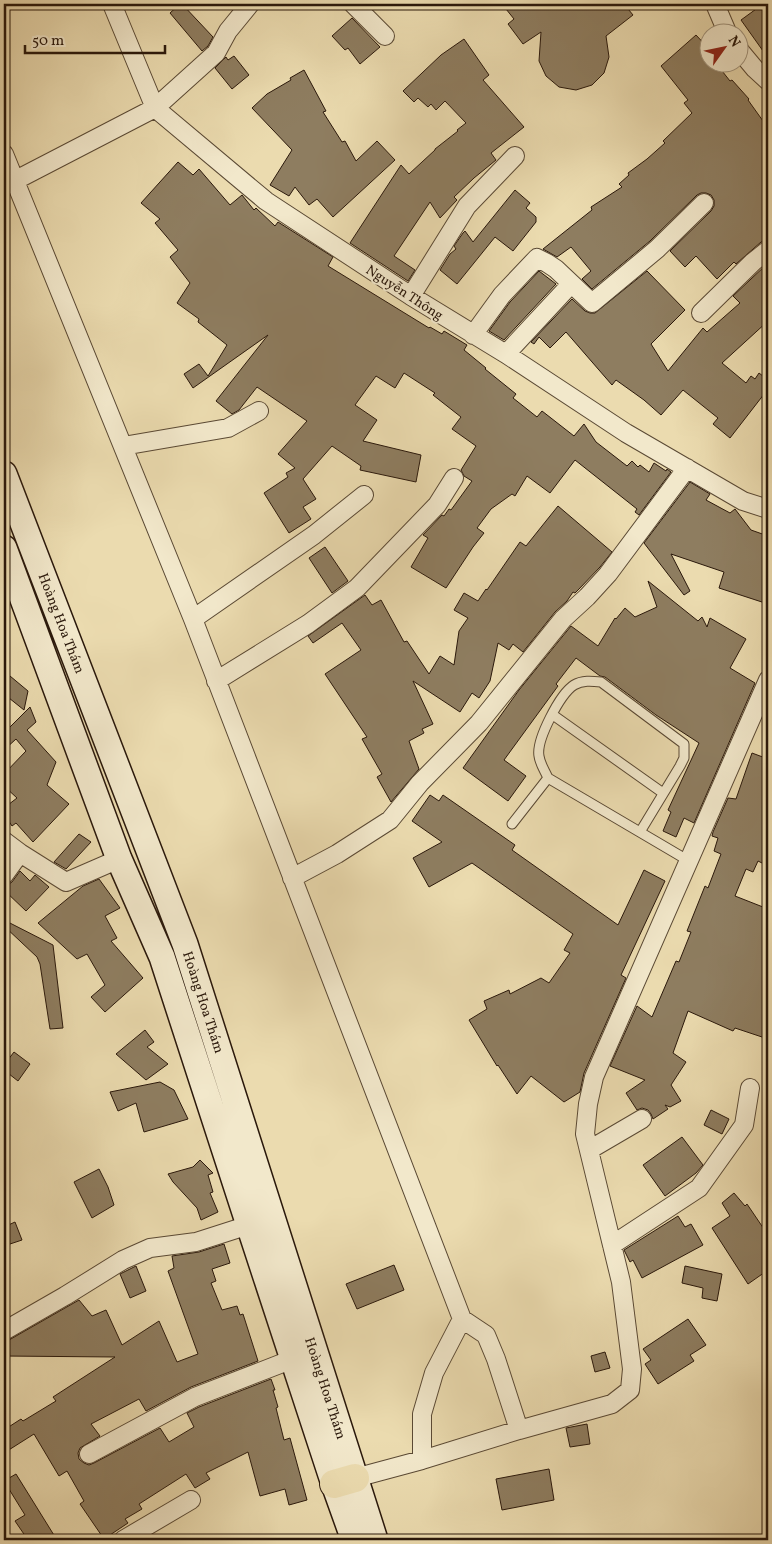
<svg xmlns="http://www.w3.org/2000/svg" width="772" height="1544" font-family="Vollkorn,serif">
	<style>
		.building { fill: #8e7d60; stroke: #2a180b }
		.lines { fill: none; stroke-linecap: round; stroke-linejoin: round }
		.service-casing { stroke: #5a4934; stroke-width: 11 }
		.minor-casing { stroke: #5a4934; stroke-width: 20 }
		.secondary-casing { stroke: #2a180b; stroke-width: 28 }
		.primary-casing { stroke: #2a180b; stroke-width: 30 }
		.service { stroke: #f2e8cb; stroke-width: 9 }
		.minor { stroke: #f2e8cb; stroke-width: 18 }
		.secondary { stroke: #f2e8cb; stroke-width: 25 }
		.primary { stroke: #ebdbaf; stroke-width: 28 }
		.labels { text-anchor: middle; stroke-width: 4; stroke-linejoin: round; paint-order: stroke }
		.street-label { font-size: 14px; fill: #2a180b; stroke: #f2e8cb }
	</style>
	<rect width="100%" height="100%" fill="#ebdbaf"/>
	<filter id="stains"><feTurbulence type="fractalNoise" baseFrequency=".004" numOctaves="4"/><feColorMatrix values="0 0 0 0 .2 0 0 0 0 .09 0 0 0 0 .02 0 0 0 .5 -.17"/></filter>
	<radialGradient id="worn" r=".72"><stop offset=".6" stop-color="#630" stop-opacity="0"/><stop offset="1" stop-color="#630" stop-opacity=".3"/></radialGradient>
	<path class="building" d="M180,4H182L213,37L208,46L202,51L170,13Z
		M502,4H624L633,15L606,36L609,57L604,73L592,85L576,90L559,87L546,76L539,61L541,32L523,44L508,24L514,19Z
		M763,4H768V58L741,20Z
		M352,18L380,47L360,64L348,48L345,50L332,36Z
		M696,35L710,50V62H715L730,81L732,80L749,99L748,100L768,128V240L761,242L736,264L734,262L717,279L696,256L685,267L670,251L711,211L714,206V200L711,195L706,193H701L697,195L650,241L592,289L582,279L591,271L571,247L557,257L543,249L592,210L591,207L622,187L619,184L629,175L628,173L647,159L665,143L663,141L692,113L684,103L688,100L661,66Z
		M464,39L489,75L483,80L524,127L491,153L496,160L474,178L454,197L457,200L440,218L430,202L394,256L415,270L408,281L350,243L401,165L409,174L435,150V149L458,131L457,130L466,123L445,101L436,110L431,104L428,107L418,98L414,102L403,91L441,55Z
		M234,56L249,75L232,89L215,68L226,57L228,60Z
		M304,70L326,111L323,112L342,142L345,141L356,161L377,141L395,160L333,217L317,199L309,205L295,187L289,196L270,185L292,150L252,108L267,94L291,80L290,78Z
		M178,162L193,175L199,169L230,205L242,195L254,210L256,208L275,226L278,222L333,257L328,266L429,328L430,327L442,334L444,331L467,345L464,350L486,368L485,369L516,394L513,398L537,417L542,411L574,436L584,424L596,442L627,466L632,461L638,467L640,465L649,472L654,463L666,471L667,469L671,472L639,515L635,512L637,509L575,460L550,493L527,476L515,496L512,494L491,509L477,528L484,533L473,547L446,588L411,567L428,538L423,535L442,515L444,516L449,509L451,510L472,481L464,476L461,470L476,446L452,429L461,417L433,395L435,393L404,373L395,388L376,376L355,405L377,420L363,441L421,455L416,482L360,470L361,466L332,446L303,479L316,499L303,507L311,519L289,533L264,493L288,477L286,473L295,468L278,454L307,421L257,387L239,410L232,414L216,401L268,335L193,388L184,374L199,364L208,376L227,345L198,322L199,319L177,303L190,283L170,257L178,250L155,223L160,219L141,203Z
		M515,190L530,203L526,208L536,217V222L513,251L495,237L457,284L440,270L450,254L456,249L454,246L463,233L465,231L473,242Z
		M768,263V321L722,363L746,383L751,376L755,379L759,373L768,380V389L730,438L713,424L718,418L683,390L661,415L644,400L616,380L612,385L566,332L550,348L539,337L534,344L531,342L572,299L585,311L590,313H595L647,271L685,310L651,344L668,371L703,328L707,332L740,303L733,296Z
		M539,271L556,284L504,340L489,331L510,302Z
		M690,482L710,494L706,500L730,513L735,509L751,530L768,536V604L719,588L724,572L671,554L690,591L684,595L644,543Z
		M558,506L612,552L600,567L579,589L575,593L573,592L567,601L555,612L523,652L513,644L509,650L498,643L490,681L479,698L472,693L460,712L413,681L433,724L422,729L424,733L409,741L419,769L391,802L377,777L382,774L362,739L367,737L325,674L361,650L342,623L313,643L308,636L365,595L372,605L381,600L404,642L407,641L429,674L440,656L454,665L459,631L468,618L454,610L464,593L478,601L486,589L487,590L520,542L526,546Z
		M325,547L348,581L332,593L309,558Z
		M648,581L698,621L702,617L707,627L710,618L746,639L730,668L755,683L694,823L684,818L676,837L663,831L671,812L668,810L699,743L656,715L605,677L600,676L576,658L556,684L558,686L504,760L526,776L508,801L463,768L519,690L571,626L598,646L615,618L616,619L625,608L635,617L657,607Z
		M4,671L28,691L24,710L4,694Z
		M30,707L36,722L27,730L56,762L47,785L69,804L33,842L16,823L12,826L4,814V808L17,798L4,786V774L26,751L16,739L4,750V733Z
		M752,753L768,759V866L758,861L753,872L746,869L735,896L768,909V1039L735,1028L733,1031L688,1011L673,1053L686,1062L671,1085L681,1101L670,1107L665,1105L668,1109L653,1119L651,1114L648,1110L642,1108L637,1110L626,1093L645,1080L610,1066L637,1006L652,1017L676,961L679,962L691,932L687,931L705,886L708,888L721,854L714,851L718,838L712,836L713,832L728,798L736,799Z
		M430,795L439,801L443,795L515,845L512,850L618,925L644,870L665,881L621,975L626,978L584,1073L580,1092L564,1102L531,1076L517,1094L498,1065L497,1066L469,1020L487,1009L484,1001L509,990L510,994L541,978L549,983L570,953L564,950L573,934L472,863L429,887L413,858L442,842L412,821Z
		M79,834L91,842L66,869L54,862Z
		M20,871L30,881L35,875L49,887L26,911L4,890V886L9,884L12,882Z
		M99,879L120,908L105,916L117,938L111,941L143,978L105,1012L91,997L105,985L87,954L77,959L38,923L83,886Z
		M4,920L53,945L63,1028L50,1029L40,964L37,957L4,926Z
		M145,1030L154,1042L147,1047L168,1064L146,1080L116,1054Z
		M14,1052L30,1064L18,1081L4,1070V1065Z
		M160,1082L174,1090L188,1119L144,1132L136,1103L118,1111L110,1092Z
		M711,1110L729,1119L722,1134L704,1125Z
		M682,1137L703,1165L696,1173L665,1196L643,1165Z
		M200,1160L213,1173L208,1175L213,1192L210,1193L218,1212L201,1220L197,1208L173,1182L168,1174L193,1167Z
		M99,1169L108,1187L114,1205L92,1218L74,1182Z
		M734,1193L745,1206L747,1204L768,1235V1270L748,1284L712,1228L730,1216L722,1203Z
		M678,1216L685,1227L691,1224L703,1245L642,1278L633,1260L630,1262L624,1250Z
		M15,1222L22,1240L4,1246V1227Z
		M224,1244L230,1263L212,1269L216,1281L211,1283L222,1310L237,1306L240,1315L243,1314L258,1361L191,1387L146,1411L139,1399L91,1424L100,1436L80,1448L78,1453L79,1459L84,1463L89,1465L94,1463L160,1428L169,1442L194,1427L187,1413L199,1407L271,1379L275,1390H273L278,1407L276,1408L284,1440L290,1438L307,1500L289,1505L285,1489L260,1496L248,1452L206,1473L210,1479L195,1488L186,1474L139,1504L142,1509L125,1519L128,1523L104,1539L80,1504L84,1501L67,1471L59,1476L34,1434L4,1453V1430L21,1419L23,1421L56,1401L53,1397L115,1357L4,1356V1342L9,1340L79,1300L92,1316L106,1310L122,1345L159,1321L177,1362L198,1354L168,1271L174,1268L172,1256L199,1252Z
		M394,1265L404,1290L357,1309L346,1284Z
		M136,1266L146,1291L130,1298L120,1274Z
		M685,1266L722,1274L717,1301L702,1298L703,1288L682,1283Z
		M688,1319L706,1345L690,1355L694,1361L658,1384L645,1364L651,1360L643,1349Z
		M605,1352L610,1368L595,1372L591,1356Z
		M587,1424L590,1444L570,1447L566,1428Z
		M549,1469L554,1500L502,1510L496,1479Z
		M16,1474L57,1540H28L15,1521L25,1515L4,1481Z"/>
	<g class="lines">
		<defs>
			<path id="service" d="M553,715L663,793
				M548,778L689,861
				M512,824L548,778C545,771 540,764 539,756C536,740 560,694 574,685C582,680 592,681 601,682L684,744V758L680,766L640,832"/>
			<path id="minor" d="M112,4L155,108L266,201L411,296L506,354L626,433L743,501L768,509
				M353,4L385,36
				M715,4L727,32
				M740,51L755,69L768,81
				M4,154L193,619L462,1319L486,1335L496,1359L519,1430
				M16,180L155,108L216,53L228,31L250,4
				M411,296L467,206L515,156
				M701,313L753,262L768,250
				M473,335L502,295L537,258L547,263L556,269L592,303L657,249L704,203
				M506,354L571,284
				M123,446L228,428L259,411
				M193,619L314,535L364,495
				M216,681L308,624L357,588L437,505L454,478
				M4,841L20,853L66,882L119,859
				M4,875L20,853
				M292,878L337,854L390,820L420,783L479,723L563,619L587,597L608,574L687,468
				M589,1150L642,1119
				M612,1245L699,1188L744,1125L750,1088
				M4,1331L65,1296L123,1260L150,1248L196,1242L249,1225
				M89,1454L195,1397L293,1359
				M422,1460V1414L434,1373L462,1319
				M355,1478L422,1460L519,1430L612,1404L630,1390L632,1369L621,1282L585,1134L588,1104L594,1077L768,680
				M123,1540L191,1500"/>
			<path id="secondary" d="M4,474L185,944L375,1540
				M4,548L119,859L162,957L249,1225L334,1484L354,1540"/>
			<path id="primary" d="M334,1484L355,1478"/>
		</defs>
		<use href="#service" class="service-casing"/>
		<use href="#minor" class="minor-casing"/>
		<use href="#secondary" class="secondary-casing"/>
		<use href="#primary" class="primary-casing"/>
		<use href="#service" class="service"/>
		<use href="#minor" class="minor"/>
		<use href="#secondary" class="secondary"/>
		<use href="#primary" class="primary"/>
	</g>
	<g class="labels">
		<g class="street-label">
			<text transform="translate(405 292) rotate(33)" y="5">Nguyễn Thông</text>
			<text transform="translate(62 623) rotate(69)" y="5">Hoàng Hoa Thám</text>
			<text transform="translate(204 1002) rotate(72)" y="5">Hoàng Hoa Thám</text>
			<text transform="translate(326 1388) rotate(72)" y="5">Hoàng Hoa Thám</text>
		</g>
	</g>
	<rect width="772" height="1544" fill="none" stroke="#ebdbaf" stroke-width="20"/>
	<rect x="5" y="5" width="762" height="1534" fill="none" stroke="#2a180b" stroke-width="2.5"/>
	<rect x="10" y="10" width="752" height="1524" fill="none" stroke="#2a180b"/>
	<g transform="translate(724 48) rotate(57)"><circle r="24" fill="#f2e8cb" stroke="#a2957e"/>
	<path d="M0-4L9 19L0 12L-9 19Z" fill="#8f2418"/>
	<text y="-8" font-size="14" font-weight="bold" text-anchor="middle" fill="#2a180b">N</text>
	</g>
	<path d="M25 45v8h140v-8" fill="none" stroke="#2a180b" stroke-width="2.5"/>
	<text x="32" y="45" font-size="15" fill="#2a180b" stroke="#f2e8cb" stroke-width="4" paint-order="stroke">50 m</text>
	<rect width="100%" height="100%" filter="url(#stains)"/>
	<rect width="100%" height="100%" fill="url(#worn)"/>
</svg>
